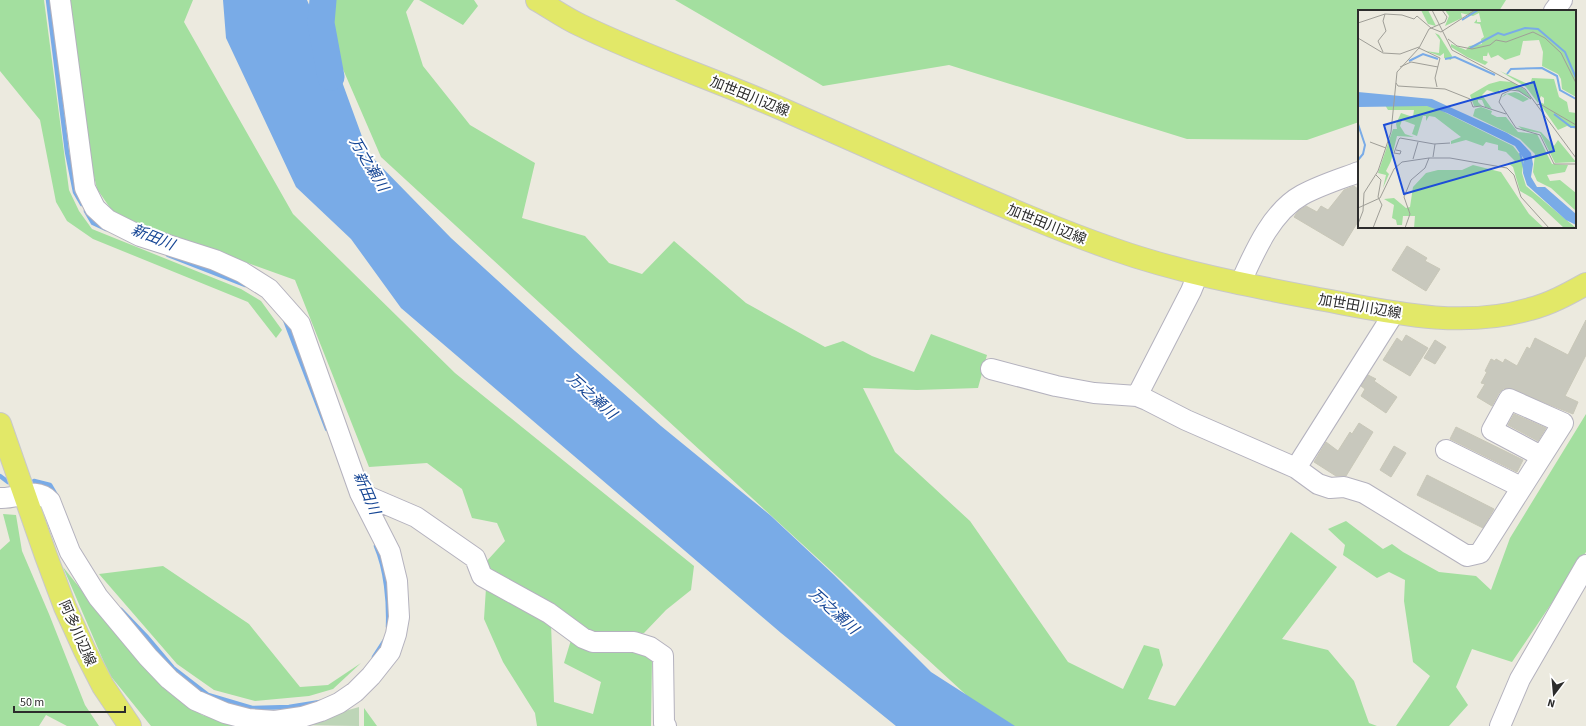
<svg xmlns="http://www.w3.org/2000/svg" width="1586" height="726" font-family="'Source Sans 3','Noto Sans JP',sans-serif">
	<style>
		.green { fill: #a3df9f }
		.cemetery { fill: #bdd5b7 }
		.water { fill: #79abe7 }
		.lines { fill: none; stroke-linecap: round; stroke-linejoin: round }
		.stream { stroke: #79abe7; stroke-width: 4.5 }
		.river { stroke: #79abe7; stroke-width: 27 }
		.building { fill: #c8c8bd; stroke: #c8c7b8 }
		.minor-casing { stroke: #b4b2be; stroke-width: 22 }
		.major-casing { stroke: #c8c8c8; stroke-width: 24 }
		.minor { stroke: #fff; stroke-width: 20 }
		.major { stroke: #e2e868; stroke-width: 22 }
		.labels { text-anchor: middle; stroke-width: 4; stroke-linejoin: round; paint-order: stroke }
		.street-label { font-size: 14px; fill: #2c2c2c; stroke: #fff }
		.water-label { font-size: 15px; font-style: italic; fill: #164695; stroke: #fff }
		.inset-river { fill: none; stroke: #79abe7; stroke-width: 2 }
		.inset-road { fill: none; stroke: #9f9e97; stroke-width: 1 }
		.view { fill: #1d4ed8; fill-opacity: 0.15; stroke: #1d4ed8; stroke-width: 2 }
		.inset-edge { fill: none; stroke: #2c2c2c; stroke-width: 2 }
	</style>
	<rect width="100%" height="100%" fill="#eceadf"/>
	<path class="green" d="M0,0H44L69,190L79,211L92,229L241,289L261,301L282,330L276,338L248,302L93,239L67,221L56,202L40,120L0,71Z
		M66,0H193L184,22L293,214L455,373L694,566L691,590L666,610L644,633L586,632L492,571L485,563L505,541L497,523L472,518L462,489L427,463L369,467L295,280L115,215L97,189L91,163Z
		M313,0H414L406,12L423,66L470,125L535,163L522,218L585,236L609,263L642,274L674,241L746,303L825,347L843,341L872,356L914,372L931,334L987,355L978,388L917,390L863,388L895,452L970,521L1068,662L1123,689L1144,645L1159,649L1163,665L1148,699L1175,706L1291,532L1337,567L1282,639L1328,650L1354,681L1369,723L1377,726H1000L381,157Z
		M419,0H474L478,6L463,25Z
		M675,0H1506L1499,11H1359V122L1307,140L1187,139L949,65L823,86Z
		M1586,414V552L1512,662L1472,649L1456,687L1468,705L1449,726H1396L1430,676L1413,662L1404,601L1405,580L1389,572L1377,578L1343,555L1345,545L1328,529L1346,521L1383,549L1392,544L1403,552L1439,572L1476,576L1491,590L1510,538Z
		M3,514L16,515L22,551L49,614L85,705L99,726H67L46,715L39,726H0V550L10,541Z
		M163,566L249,624L300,687L328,685L361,663L333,689L309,696L255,701L214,690L177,664L99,574Z
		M63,567L115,632L167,691L202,715L236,726H151L109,674Z
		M486,588L551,624L554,702L593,714L601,682L564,663L571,640L636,649L652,658L651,726H537L535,713L503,662L484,619Z
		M364,708L377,726H364Z"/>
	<path class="cemetery" d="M359,707V726L296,725Z"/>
	<path class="water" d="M223,0H307L337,68L368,153L451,238L575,351L661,426L770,515L834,575L931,672L1015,726H896L781,633L401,308L351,239L296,187L226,38Z"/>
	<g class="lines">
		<path class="stream" d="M48,0L67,152L75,192L82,204
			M86,211L93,223L106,229
			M168,255L245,285
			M285,320L327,429
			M0,476L8,482
			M34,481L50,485L57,497
			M376,546C386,569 389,602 388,627
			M121,610L146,636L173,668L208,695L252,708L289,707L320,702
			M374,657L385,640"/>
		<path class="river" d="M323,0L321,23L331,77"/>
	</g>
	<path class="building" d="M1354,186L1359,190V220L1343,246L1294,217L1298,211L1306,206L1317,212L1321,206L1328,210L1344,190Z
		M1407,246L1427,258L1425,261L1440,269L1426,291L1392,270Z
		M1586,320V355L1565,396L1578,402L1573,414L1508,388L1503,389L1499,393L1492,406L1477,397L1485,384L1481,383L1487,372L1485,371L1491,359L1495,361L1496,359L1503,363L1505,359L1517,366L1527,347L1530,349L1535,338L1568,355Z
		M1406,335L1428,348L1410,376L1383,360L1397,338L1402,342Z
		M1435,340L1446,347L1435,364L1424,358Z
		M1368,375L1376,379L1374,381L1397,397L1386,413L1361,396L1365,389L1361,386Z
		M1514,414L1546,428L1538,441L1508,425Z
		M1359,423L1373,432L1346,476H1336L1314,462L1326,442L1338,451L1350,432L1352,434Z
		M1456,427L1523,460L1517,472L1450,439Z
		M1394,446L1406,453L1391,477L1380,470Z
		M1427,475L1494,509L1483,528L1417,495Z"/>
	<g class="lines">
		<defs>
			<path id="minor" d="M1554,11L1562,0
				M1240,284C1254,253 1271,212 1302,195C1320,185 1340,179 1359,172
				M991,369L1056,386L1094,393L1137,396L1147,400L1186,420L1296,468L1318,484L1330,488L1344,487L1364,493L1467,556L1480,553L1563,423L1509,399L1492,430L1541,456
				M1137,396L1191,291L1198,274
				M1446,450L1521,487
				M1296,468L1394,313
				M360,493L416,517L475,558L482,576L549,613L583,638L593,642H634L650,647L663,656L664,723L666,726
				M0,498C19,499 35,486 50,501L70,552L98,597L148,657L169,679L195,700L225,713L248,719L275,721L302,717L321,711L339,703L355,692L371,676L390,652L396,634L399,617L397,581L390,552L360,493L300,324L269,289L242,272L215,260L140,236L108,220L95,208L85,188L60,0
				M1500,726L1520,679L1586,565"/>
			<path id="major" d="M537,0C551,8 565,18 580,25C646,57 716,80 782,109C839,134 895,159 952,184C1005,207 1058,230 1113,249C1178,272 1246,285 1314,298C1385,311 1459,330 1530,309C1550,304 1568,294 1586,284
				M0,424L46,556L65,607L85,651L103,686L130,726"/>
		</defs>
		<use href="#minor" class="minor-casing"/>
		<use href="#major" class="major-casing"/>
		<use href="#minor" class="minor"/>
		<use href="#major" class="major"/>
	</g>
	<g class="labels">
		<g class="street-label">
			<text transform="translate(750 96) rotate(22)" y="5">加世田川辺線</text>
			<text transform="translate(1047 224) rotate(22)" y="5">加世田川辺線</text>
			<text transform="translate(1360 306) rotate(10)" y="5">加世田川辺線</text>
			<text transform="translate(78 633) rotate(66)" y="5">阿多川辺線</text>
		</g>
		<g class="water-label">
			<text transform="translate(369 164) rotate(59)" y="5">万之瀬川</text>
			<text transform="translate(153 237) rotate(22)" y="5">新田川</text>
			<text transform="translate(592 396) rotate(42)" y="5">万之瀬川</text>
			<text transform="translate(367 493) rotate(67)" y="5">新田川</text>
			<text transform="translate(834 611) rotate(42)" y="5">万之瀬川</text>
		</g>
	</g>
	<g transform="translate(1358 10)">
		<rect width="218" height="218" fill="#eceadf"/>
		<path d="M63,0H70L78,16L70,14ZM87,0H218V87L204,79L203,69L200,64L184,56L185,42L181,30L165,31L162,45L147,50L140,45L133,48L130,42L129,46H125V50L130,52L127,55L109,47L93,37V34L108,40L111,36L124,34L123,29L126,27L122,14L116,13L119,9V12H123L121,3L115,6L103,3L104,8L87,16L91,6ZM77,23L81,25L94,46L93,50L86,48V43L82,46L68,41L81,43L82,30ZM142,61L172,75L174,68L196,69L201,87L209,92L211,102L218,103V119L209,116L200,120L184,97L182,92L186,94V88L183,86L180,93L168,77ZM142,71L154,72L167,80L174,89L157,79L141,80L142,84L129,80L124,85L134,99L127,97L124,90H120V92L124,96H116L112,85L131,74ZM157,82L161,83L171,89L165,92L149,84L143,88L147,84ZM70,94L155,136L166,150L164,163L168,176L218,218H206L174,188L162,181L155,157L150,153L157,151L148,142L140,140V135L128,132L125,136L108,130L93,134V131L103,127L77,107L71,106L68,111V106H65L59,126L54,124L57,115L44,110L42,116L47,124L56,127L39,126L33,151L28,161L31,164L25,178L28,165L20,163L35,119H39L38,114L43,103L55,107L56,100H30L27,95ZM123,97L134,101L133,104L139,107H148L160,122L179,124L194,154L210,155L207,162L189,165L192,171L202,170L218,183V201L193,178L179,171L175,162L177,144L162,129L115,106L117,99ZM160,116L183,122L196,136L200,130L218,152L197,153L182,123L165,120ZM115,155L143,162L171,204L186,218H56L57,206H45L44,215H39L38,210L34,208L36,195L26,189L36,188L48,198L52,197L55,177L68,163L80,160H104Z" fill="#a3df9f"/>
		<path d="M0,82L74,89L149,123L162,131L173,143L175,154L173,167L179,177H187L218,204V215L208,210L169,175L165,163L166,149L157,136L89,103L69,96L0,97Z" fill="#79abe7"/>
		<path class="inset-river" d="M104,10L120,0M112,38L140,23L146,25L167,18L180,19L207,42L218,68M87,49L97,47L137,65M51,51L65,44L80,49M149,64L153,59L184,58L199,66L202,80L218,89M196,104L213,117H218M0,114L7,135L5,144L0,150M162,143L167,162"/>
		<path class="inset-road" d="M74,0L94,40L167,79L218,148M0,13L27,4L44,5L56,9L59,6L73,18L83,22L117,0M0,28L25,43L42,44L61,37M90,29L99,36L114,39L132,35L138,30L148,32L175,22L187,28L203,43L218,73M61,38L82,48L77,68L79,77M25,42L20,31L28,21L25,11L27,4M42,57L53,52L80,57M38,73L40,76L87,79L112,89L115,97L123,96L148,104M173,89L161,81L153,80L144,84L141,92L158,118L182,125L196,154H218M179,95L182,94L218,115M12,132L28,138M38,140L43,141L42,144L36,143L41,129L42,128L76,134L92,133M75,147L77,134M55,149L60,132M0,198L22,188L36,159L44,152L71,148H92L149,158L156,165L163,187L191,218M0,214L5,201L6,183L20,161L33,122L39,62L61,38L71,19L87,12L89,7L84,0M15,218L24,195L20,187L23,170L18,165M47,218L52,204L46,187L53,170L67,158L71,148"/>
		<path class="view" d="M176,72L196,141L46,184L26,115Z"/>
		<rect width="218" height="218" class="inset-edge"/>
	</g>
	<g transform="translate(1554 694) rotate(196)" stroke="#ffffff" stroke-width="3" paint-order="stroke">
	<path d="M0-3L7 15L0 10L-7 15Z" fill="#2c2c2c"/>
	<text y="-6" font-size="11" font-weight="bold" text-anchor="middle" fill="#2c2c2c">N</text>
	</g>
	<path d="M14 706v6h111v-6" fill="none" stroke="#2c2c2c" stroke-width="2"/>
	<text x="20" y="706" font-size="12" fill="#2c2c2c" stroke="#ffffff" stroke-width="3" paint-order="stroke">50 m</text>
</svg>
